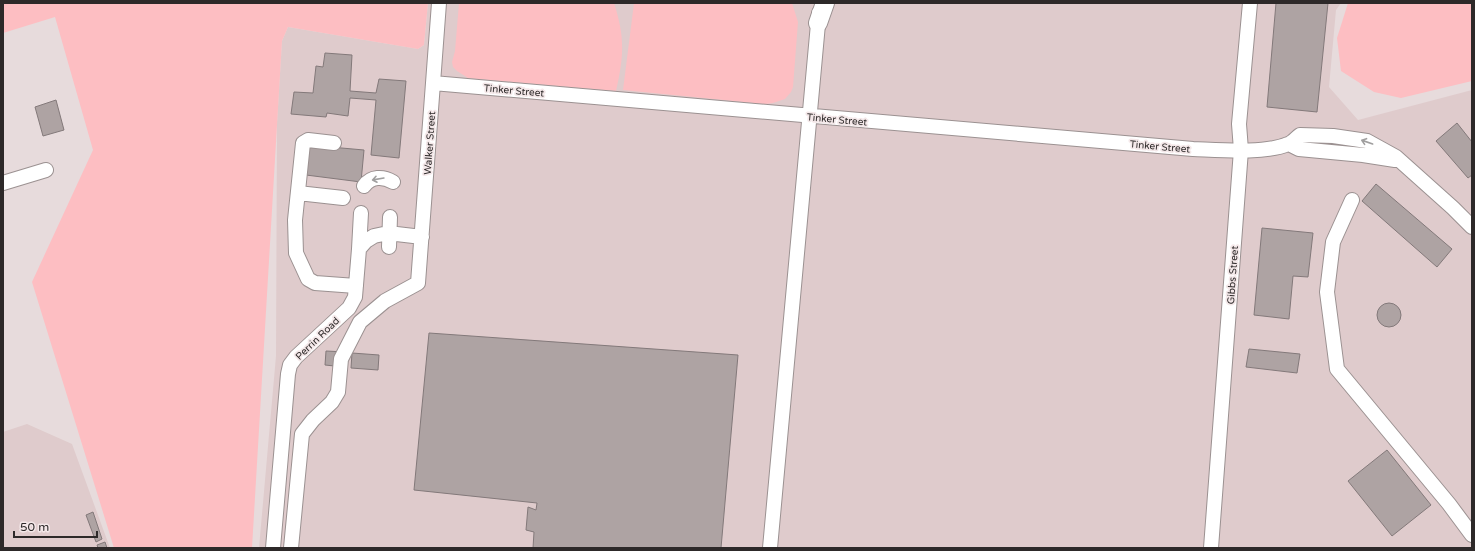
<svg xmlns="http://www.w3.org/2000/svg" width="1475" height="551" font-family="'Varela Round',sans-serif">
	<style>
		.built { fill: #dfcbcc }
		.green { fill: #fdbec2 }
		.building { fill: #aea3a3; stroke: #83797a }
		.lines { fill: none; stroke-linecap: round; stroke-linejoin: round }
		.minor-casing { stroke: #9b9191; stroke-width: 16 }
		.major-casing { stroke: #9b9191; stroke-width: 20 }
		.minor { stroke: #fff; stroke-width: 14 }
		.major { stroke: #fff; stroke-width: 18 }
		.oneway { stroke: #a09f9f }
		.labels { text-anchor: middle; stroke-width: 3.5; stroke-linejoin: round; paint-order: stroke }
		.street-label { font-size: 10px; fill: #2d2929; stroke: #f4e8e9 }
	</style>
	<rect width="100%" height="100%" fill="#e7dbdc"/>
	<path class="built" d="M428,3H1341L1336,10L1329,87L1358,120L1472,90V548H259L276,356L277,123L282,41L288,27L418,49L424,45Z
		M27,424L72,444L110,548H3V432Z"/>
	<path class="green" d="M3,3H428L424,45L418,49L288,27L282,41L252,548H114L32,282L93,150L55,17L3,33Z
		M459,3H614C625,37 624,56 616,91L468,78L457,71L453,67L452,62L455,51Z
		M634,3H792L798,22L793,87L791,92L785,99L773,103L765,104L623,90Z
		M1348,3H1472V81L1401,98L1374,92L1341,71L1337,38Z"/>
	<path class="building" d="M1276,3H1328L1317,112L1267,107Z
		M325,53L352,55L350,91L376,93L379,79L406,81L399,158L371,155L376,100L350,98L348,116L327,113L326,117L291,114L294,92L313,93L316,66L323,67Z
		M56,100L64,130L43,136L35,107Z
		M1457,123L1472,142V175L1468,178L1436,141Z
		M308,145L364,150L361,182L306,175Z
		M1376,184L1452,249L1437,267L1362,201Z
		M1262,228L1313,233L1308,277L1293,276L1289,319L1254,315Z
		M1377 315a12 12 0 1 1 24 0a12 12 0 1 1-24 0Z
		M429,333L738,355L721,548H533L534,532L526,530L528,507L536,510L537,503L414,490Z
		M1249,349L1300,354L1297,373L1246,367Z
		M326,351L346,352L344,367L325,365Z
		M352,353L379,355L378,370L351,368Z
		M1387,450L1431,505L1392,536L1348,481Z
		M93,512L102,539L96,542L86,515Z
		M105,542L107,548H98L97,545Z"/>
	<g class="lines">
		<defs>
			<path id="minor" d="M433,83L1193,149C1219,150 1265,154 1288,144C1292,143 1296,138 1300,135L1333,136L1367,141L1396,157L1453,208L1472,227
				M334,143L308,140L303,143L295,220L296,253L308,279L315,283L356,286
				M1289,144L1299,149L1363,155L1395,160
				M3,183L46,170
				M364,186C371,176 383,176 393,182
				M298,193L343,198
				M1352,200L1333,242L1327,292L1337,369L1449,504L1472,535
				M389,247L390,217
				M359,249L361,213
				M273,548L288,374L290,365L296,357L349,308L355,297L359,249L366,241L374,236L388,233L422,237
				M291,548L302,434L313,420L332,402L338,392L341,359L360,322L385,301L418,283L439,3
				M770,548L819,13
				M1211,548L1241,150L1239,124L1250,3"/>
			<path id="major" d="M818,23L825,3"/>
		</defs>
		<use href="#minor" class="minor-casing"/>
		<use href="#major" class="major-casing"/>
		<use href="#minor" class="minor"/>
		<use href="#major" class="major"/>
	</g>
	<defs><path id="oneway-shaft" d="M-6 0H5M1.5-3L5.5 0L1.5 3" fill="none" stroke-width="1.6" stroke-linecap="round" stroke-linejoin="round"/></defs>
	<g class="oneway">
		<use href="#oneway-shaft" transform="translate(1367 142) rotate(-161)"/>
		<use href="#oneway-shaft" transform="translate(378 179) rotate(170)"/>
	</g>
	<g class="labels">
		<g class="street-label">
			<text transform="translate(514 90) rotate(5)" y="4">Tinker Street</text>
			<text transform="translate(837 119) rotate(5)" y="4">Tinker Street</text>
			<text transform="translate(429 143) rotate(-86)" y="4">Walker Street</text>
			<text transform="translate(1160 146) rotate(5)" y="4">Tinker Street</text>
			<text transform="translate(1232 275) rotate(-86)" y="4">Gibbs Street</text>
			<text transform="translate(317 338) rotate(-44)" y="4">Perrin Road</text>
		</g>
	</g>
	<rect width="1475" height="551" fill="none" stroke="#2d2929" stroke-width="8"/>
	<path d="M14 531v6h83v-6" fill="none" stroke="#2d2929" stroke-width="2"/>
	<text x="20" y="531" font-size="12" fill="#2d2929" stroke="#f4e8e9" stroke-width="3" paint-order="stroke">50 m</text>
</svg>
